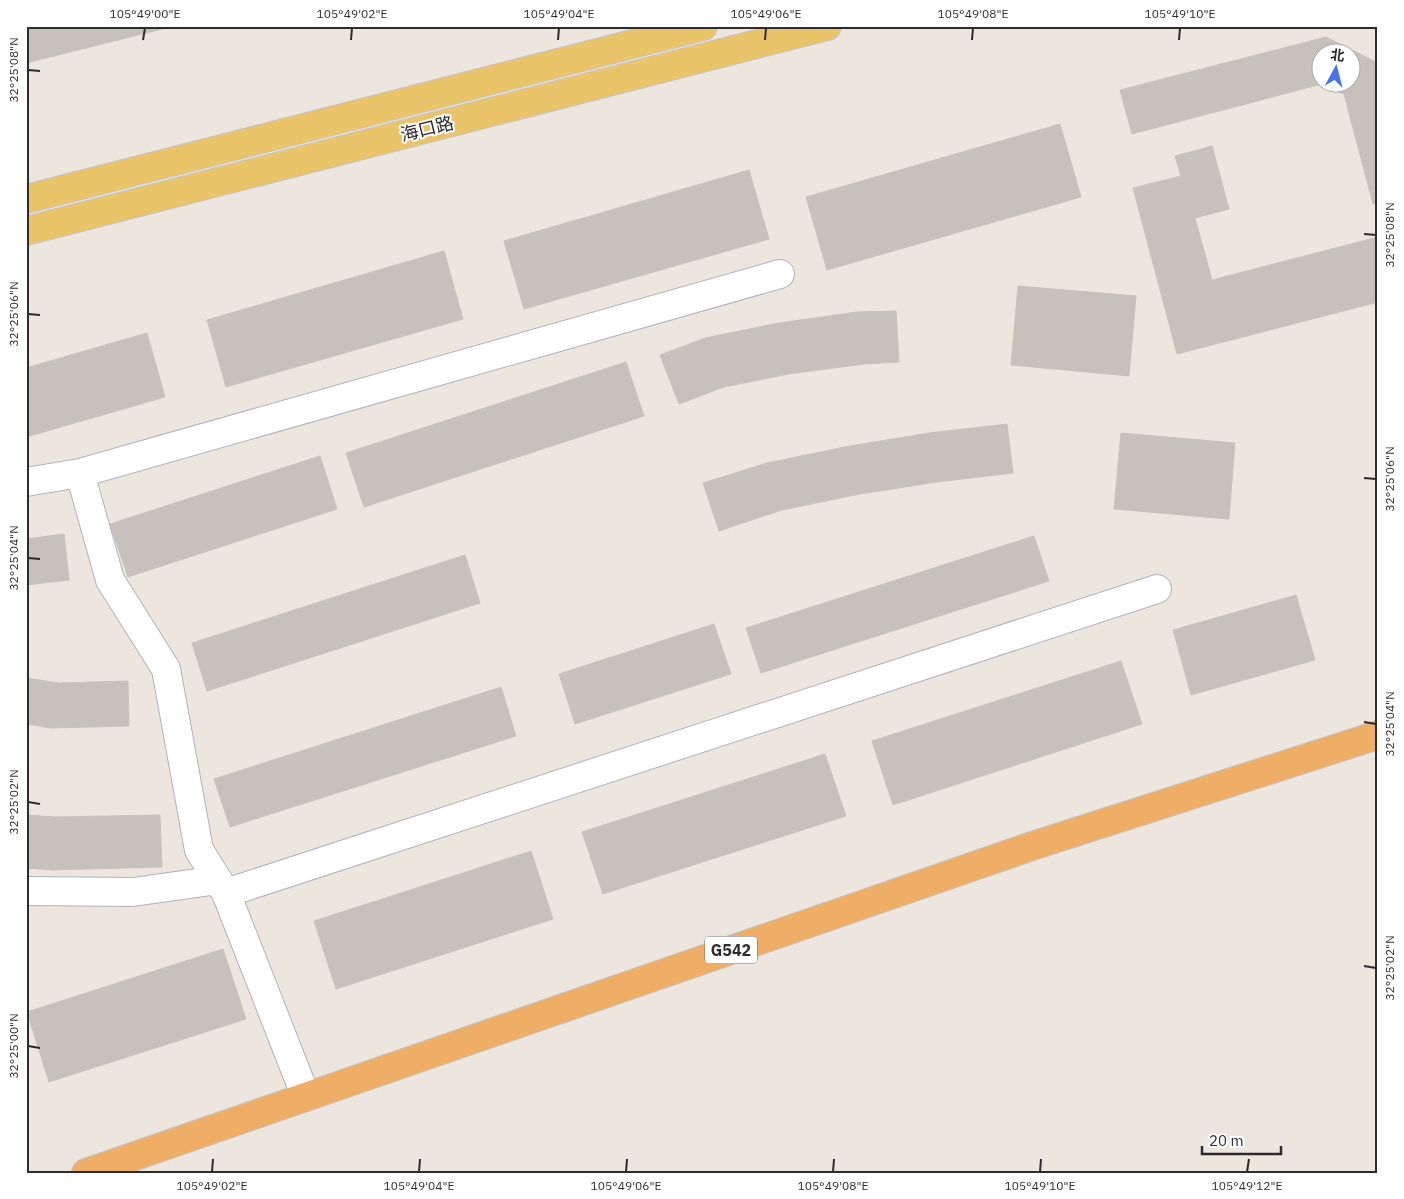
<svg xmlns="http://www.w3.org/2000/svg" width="1404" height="1199" font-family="'IBM Plex Sans','Noto Sans SC',sans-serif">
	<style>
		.building { fill: #c6c1bb; stroke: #c8c2b9; fill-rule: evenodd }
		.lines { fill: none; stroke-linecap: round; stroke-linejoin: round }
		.minor-casing { stroke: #b0b2bc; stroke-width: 30 }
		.primary-casing { stroke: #c4c4c4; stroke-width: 30 }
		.trunk-casing { stroke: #c4c4c4; stroke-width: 30 }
		.minor { stroke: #fff; stroke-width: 28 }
		.primary { stroke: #e9c468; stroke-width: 28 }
		.trunk { stroke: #efae65; stroke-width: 28 }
		.ticks { fill: none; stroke: #2c2c2c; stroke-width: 2 }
		.labels { text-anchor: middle; stroke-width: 4; stroke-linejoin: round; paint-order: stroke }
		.shield { fill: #fff; stroke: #6b6b6b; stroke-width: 1 }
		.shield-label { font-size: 16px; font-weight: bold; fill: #2c2c2c }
		.street-label { font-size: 18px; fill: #2c2c2c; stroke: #fff }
		.neatline { fill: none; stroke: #2c2c2c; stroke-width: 2 }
		.ticks-label { font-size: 12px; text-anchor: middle; fill: #2c2c2c }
	</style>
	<rect width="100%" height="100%" fill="#ede6df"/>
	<path class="building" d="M26,26H174L26,63Z
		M1326,37L1378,63V203L1373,204L1344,94L1318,85L1132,134L1120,90ZM1322,52H1352V82H1322Z
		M1060,124L1081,197L827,270L806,197Z
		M1212,146L1229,209L1195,218L1212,280L1378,237V302L1177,354L1133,188L1181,176L1175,156Z
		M749,170L769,239L524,309L504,241Z
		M444,251L463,319L226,387L207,320Z
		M1018,286L1136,296L1129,376L1011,365Z
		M896,311L899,362L864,364L789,374L724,387L679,404L660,355L705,338L779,323L857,312Z
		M147,333L165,397L26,437V368Z
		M626,362L644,416L364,507L346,453Z
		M1007,424L1013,473L937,482L860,494L782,510L719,531L703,483L767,463L850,446L929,433Z
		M1121,433L1235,443L1229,519L1114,509Z
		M320,456L337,509L128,577L110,524Z
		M64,534L69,580L26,585V539Z
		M1034,536L1049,581L761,673L746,628Z
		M465,555L480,603L207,691L192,643Z
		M1296,595L1315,660L1191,695L1173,630Z
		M714,624L731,674L575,724L559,674Z
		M1121,661L1142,724L893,805L872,741Z
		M26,678L59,683L128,681L129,726L51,728L26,724Z
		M501,687L516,736L230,827L214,779Z
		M825,754L846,816L603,894L582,832Z
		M26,815L55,817L160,815L162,867L52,870L26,868Z
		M531,851L553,919L336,989L314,921Z
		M223,949L246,1019L49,1082L27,1012Z"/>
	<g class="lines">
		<defs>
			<path id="minor" d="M80,473L110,580L166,669L199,850L226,893L306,1097
				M26,482L80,473L780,274
				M26,891L133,892L218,880
				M226,893L1157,589"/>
			<path id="primary" d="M26,199L703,26
				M26,231L827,26"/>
			<path id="trunk" d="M86,1173L1032,846L1378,735"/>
		</defs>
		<use href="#minor" class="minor-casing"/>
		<use href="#primary" class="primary-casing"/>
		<use href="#trunk" class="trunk-casing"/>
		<use href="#minor" class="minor"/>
		<use href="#primary" class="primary"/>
		<use href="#trunk" class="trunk"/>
	</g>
	<path class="ticks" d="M143,40L145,28M351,40L352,28M558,40L559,28M765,40L766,28M972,40L973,28M1179,40L1180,28M28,70L40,71M1364,234L1376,235M28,314L40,315M1364,478L1376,479M28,558L40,559M1364,722L1376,724M28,802L40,804M1364,966L1376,968M28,1046L40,1048M212,1172L213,1159M419,1172L420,1159M626,1172L627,1159M833,1172L834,1159M1040,1172L1041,1159M1247,1172L1249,1159"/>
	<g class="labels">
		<rect class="shield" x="705" y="936.5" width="52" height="27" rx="4"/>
		<g class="shield-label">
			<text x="731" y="956">G542</text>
		</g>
		<g class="street-label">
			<text transform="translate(427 129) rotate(-14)" y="6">海口路</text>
		</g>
	</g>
	<rect width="1404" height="1199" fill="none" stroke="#ffffff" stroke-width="55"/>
	<g transform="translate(1336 68) rotate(7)"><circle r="24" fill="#ffffff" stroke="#ababab"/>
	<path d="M0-4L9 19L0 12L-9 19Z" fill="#4972f0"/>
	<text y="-8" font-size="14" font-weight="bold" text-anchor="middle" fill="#2c2c2c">北</text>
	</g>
	<path d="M1202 1146v8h79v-8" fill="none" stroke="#2c2c2c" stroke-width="2.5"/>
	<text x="1209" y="1146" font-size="15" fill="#2c2c2c" stroke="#ffffff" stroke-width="4" paint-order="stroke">20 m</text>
	<rect x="28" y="28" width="1348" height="1144" class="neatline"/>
	<g class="ticks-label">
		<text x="145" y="18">105°49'00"E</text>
		<text x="352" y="18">105°49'02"E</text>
		<text x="559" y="18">105°49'04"E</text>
		<text x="766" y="18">105°49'06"E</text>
		<text x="973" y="18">105°49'08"E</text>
		<text x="1180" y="18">105°49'10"E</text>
		<text transform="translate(14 70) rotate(-90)" y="4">32°25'08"N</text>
		<text transform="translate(1390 235) rotate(-90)" y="4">32°25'08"N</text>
		<text transform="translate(14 314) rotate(-90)" y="4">32°25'06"N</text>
		<text transform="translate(1390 479) rotate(-90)" y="4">32°25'06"N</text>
		<text transform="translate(14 558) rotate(-90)" y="4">32°25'04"N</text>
		<text transform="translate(1390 724) rotate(-90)" y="4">32°25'04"N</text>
		<text transform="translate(14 802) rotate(-90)" y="4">32°25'02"N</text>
		<text transform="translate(1390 968) rotate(-90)" y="4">32°25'02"N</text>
		<text transform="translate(14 1046) rotate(-90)" y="4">32°25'00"N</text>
		<text x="212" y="1190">105°49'02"E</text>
		<text x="419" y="1190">105°49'04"E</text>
		<text x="626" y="1190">105°49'06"E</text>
		<text x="833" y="1190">105°49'08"E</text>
		<text x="1040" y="1190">105°49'10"E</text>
		<text x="1247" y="1190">105°49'12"E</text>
	</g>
</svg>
